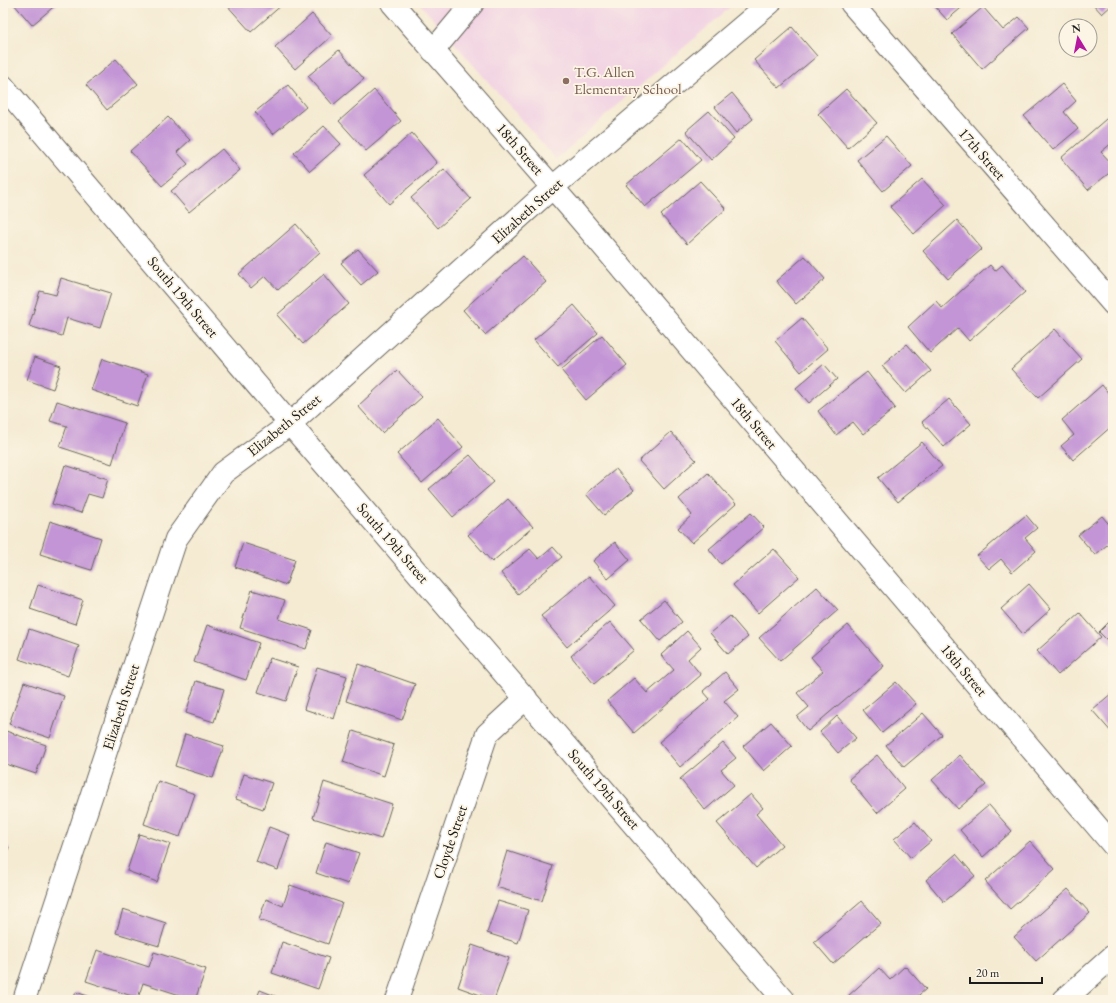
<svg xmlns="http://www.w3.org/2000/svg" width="1116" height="1003" font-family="'EB Garamond',serif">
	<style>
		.built { fill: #f1d0e3 }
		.building { fill: #c394d6 }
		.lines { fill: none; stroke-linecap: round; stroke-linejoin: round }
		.minor-casing { stroke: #68645c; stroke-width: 24 }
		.minor { stroke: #fff; stroke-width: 22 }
		.education-dot { fill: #8d6e63; stroke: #fcf5e5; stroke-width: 1.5 }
		.labels { text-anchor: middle; stroke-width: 3.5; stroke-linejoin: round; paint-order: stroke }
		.education-label { font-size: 15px; fill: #785e54; stroke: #fcf5e5; text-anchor: start }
		.street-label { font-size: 15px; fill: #1c1c1c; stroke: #fcf5e5 }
	</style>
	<rect width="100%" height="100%" fill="#fcf5e5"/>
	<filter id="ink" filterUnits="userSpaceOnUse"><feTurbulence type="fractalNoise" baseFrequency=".025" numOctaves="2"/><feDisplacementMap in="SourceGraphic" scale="8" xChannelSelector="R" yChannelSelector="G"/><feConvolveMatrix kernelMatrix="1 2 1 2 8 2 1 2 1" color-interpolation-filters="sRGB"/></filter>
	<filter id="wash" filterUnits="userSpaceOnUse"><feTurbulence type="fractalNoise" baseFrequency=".012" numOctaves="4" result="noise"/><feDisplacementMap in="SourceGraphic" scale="16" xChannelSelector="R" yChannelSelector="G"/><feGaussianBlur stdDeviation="0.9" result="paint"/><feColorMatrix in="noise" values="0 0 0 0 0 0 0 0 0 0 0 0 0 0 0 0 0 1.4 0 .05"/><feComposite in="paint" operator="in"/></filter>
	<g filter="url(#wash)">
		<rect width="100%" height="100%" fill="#f5ebd3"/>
		<path class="built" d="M419,3H735L556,159Z"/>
		<g id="blocks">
			<path class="building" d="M13,3H58L32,25Z
				M225,3H284L251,32Z
				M932,3H967L947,20Z
				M1092,3H1113V4L1102,14Z
				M983,7L1003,30L1019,17L1029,28L982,69L952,34Z
				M312,14L332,36L295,69L275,47Z
				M792,27L817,56L779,88L754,60Z
				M339,50L364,79L333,105L308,76Z
				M116,59L138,84L107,110L86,85Z
				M1062,84L1076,101L1064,112L1078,129L1053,150L1024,116Z
				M288,85L306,107L273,134L255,112Z
				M846,89L877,123L848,148L818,114Z
				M374,90L401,121L366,151L339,121Z
				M732,93L753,119L736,133L715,107Z
				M709,111L734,139L711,160L686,131Z
				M1113,113V142L1101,152L1113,165V170L1088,190L1061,158Z
				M168,117L190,140L177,152L188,164L162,186L130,151Z
				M324,126L341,144L310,171L294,153Z
				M412,133L437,163L389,204L364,175Z
				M886,136L912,166L883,191L857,160Z
				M682,138L701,160L645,207L626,185Z
				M222,149L240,170L189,212L171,191Z
				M444,169L471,199L438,228L411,198Z
				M922,179L946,205L914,234L890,207Z
				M700,181L726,209L687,244L661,215Z
				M957,220L982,249L948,279L923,251Z
				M296,224L320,252L278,290L265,276L251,288L239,274Z
				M358,249L378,271L361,285L341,263Z
				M523,256L546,282L485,335L463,310Z
				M805,256L825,279L796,304L776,281Z
				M990,265L995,271L1002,265L1025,292L969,341L958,328L930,353L908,327L936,301L942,308Z
				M324,274L349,304L303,344L277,315Z
				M61,278L111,293L100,328L67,318L62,336L29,326L40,291L56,295Z
				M574,305L598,333L558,367L534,340Z
				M802,318L828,349L801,372L775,341Z
				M1055,329L1082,359L1038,398L1011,369Z
				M602,335L627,365L586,400L561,370Z
				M907,344L931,371L906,393L882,366Z
				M35,357L61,366L53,389L27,380Z
				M102,359L148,374L137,406L91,390Z
				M824,364L837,379L809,403L796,388Z
				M397,370L422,397L382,433L358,406Z
				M867,372L895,408L863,434L853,422L836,435L818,411Z
				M1102,385L1113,399V425L1073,460L1061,446L1074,435L1062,420Z
				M949,399L971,424L944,447L922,422Z
				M57,401L125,423L112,464L60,447L67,426L50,421Z
				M438,418L463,447L422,483L397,454Z
				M671,432L696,460L664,489L639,461Z
				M922,442L942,466L898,502L878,478Z
				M470,455L494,482L453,517L429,489Z
				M65,465L108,479L102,498L88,494L81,513L52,504Z
				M616,469L634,490L604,515L586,494Z
				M708,473L736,504L692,543L678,528L692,515L679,499Z
				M508,499L533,527L492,562L468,535Z
				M751,513L764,527L721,564L709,549Z
				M1026,515L1037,528L1025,538L1036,551L1012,572L1001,559L989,569L977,556Z
				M1102,516L1113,529V540L1095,555L1078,535Z
				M50,521L101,538L91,570L40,554Z
				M615,542L630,560L608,579L593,561Z
				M243,543L295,560L286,585L235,567Z
				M553,547L562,557L518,594L501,573L530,549L539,559Z
				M774,549L799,577L758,613L733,585Z
				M589,576L615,606L567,647L541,616Z
				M1029,584L1051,609L1023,634L1001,609Z
				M38,585L83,600L75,624L30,609Z
				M817,587L838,610L780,661L759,638Z
				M252,590L285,600L279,619L312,630L306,649L240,628Z
				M664,600L682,622L660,641L641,619Z
				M1080,613L1101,637L1058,675L1037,651Z
				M730,616L748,637L728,654L710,633Z
				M1113,618V646L1099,632Z
				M610,622L634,650L594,684L571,656Z
				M207,625L259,643L246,680L194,662Z
				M848,625L884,666L808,731L797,717L809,707L797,693L823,671L811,657Z
				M29,629L79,646L68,676L19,659Z
				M687,631L701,647L688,659L701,675L634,733L607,701L634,678L647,693L674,670L661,655Z
				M270,658L298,667L286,701L258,692Z
				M358,664L415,684L402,720L346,701Z
				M317,667L347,676L334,719L304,709Z
				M725,672L739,689L724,701L738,717L680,767L659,742L710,699L703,691Z
				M196,681L224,689L214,722L186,713Z
				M24,682L64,696L50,738L9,724Z
				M896,682L916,704L882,733L863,710Z
				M1113,692V734L1092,710Z
				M923,713L942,735L904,767L886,745Z
				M837,716L856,738L838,753L820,732Z
				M771,722L792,746L764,771L743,746Z
				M3,730L46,745L36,774L3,763Z
				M353,731L394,745L384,776L343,762Z
				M185,734L224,746L213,778L175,766Z
				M723,743L736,758L721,770L734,785L705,810L680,779Z
				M877,755L905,789L877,813L849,779Z
				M960,755L986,785L958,809L932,780Z
				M244,774L272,783L263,809L236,799Z
				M158,781L195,794L180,837L144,824Z
				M324,782L392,804L381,839L313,818Z
				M751,794L763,808L756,814L782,845L756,868L717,823Z
				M989,805L1012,831L983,857L960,830Z
				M915,822L931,841L911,858L894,839Z
				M269,827L290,835L278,870L256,862Z
				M139,834L170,844L157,882L127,871Z
				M1030,841L1055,869L1010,909L985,881Z
				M326,842L359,853L348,884L316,873Z
				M3,845L9,847L3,863Z
				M507,851L553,866L542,901L496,887Z
				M956,854L975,876L944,902L926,880Z
				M290,885L342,903L328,944L259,920L266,899L283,906Z
				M1068,889L1090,913L1036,961L1014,937Z
				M498,901L528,910L518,943L487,933Z
				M862,901L881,923L833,964L814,942Z
				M123,909L166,923L159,946L116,933Z
				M282,942L329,958L318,989L272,973Z
				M472,945L509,958L494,1000L458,987Z
				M97,950L149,967L154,952L206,969L195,1000L143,983L138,998L86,981Z
				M905,966L926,989L913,1000H851L848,996L879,968L890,980Z
				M260,990L285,1000H256Z
				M76,992L99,1000H73Z"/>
		</g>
	</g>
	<g filter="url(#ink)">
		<use href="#blocks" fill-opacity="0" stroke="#68645c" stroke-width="1"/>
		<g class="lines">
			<defs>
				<path id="minor" d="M392,3L568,205L1113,845
					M851,3L1113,304
					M433,51L473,3
					M3,86L290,424L784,1000
					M24,1000L176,539L223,473L290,424L553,187L770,3
					M397,1000L487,734L526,698
					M1064,1000L1113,956"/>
			</defs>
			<use href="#minor" class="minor-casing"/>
			<use href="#minor" class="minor"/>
		</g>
	</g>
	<circle class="education-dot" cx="566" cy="81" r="4"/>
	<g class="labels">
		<g class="education-label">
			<text x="574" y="77">T.G. Allen<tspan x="574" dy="17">Elementary School</tspan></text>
		</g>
		<g class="street-label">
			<text transform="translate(520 149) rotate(49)" y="5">18th Street</text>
			<text transform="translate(982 154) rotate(49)" y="5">17th Street</text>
			<text transform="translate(527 211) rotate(-42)" y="5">Elizabeth Street</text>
			<text transform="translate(183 297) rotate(50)" y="5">South 19th Street</text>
			<text transform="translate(754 423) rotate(50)" y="5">18th Street</text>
			<text transform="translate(284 425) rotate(-39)" y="5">Elizabeth Street</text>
			<text transform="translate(393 543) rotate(49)" y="5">South 19th Street</text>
			<text transform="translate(964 670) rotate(50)" y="5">18th Street</text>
			<text transform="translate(121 707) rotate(-72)" y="5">Elizabeth Street</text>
			<text transform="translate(604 789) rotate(49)" y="5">South 19th Street</text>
			<text transform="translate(450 842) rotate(-71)" y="5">Cloyde Street</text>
		</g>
	</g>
	<rect width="1116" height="1003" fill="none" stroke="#fcf5e5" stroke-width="16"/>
	<g transform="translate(1078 38) rotate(350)"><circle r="19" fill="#fcf5e5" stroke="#a29e95"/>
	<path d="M0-3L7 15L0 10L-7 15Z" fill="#b5179e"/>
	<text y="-6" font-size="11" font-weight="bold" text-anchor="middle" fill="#1c1c1c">N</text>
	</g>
	<path d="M970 977v6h72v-6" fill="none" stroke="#1c1c1c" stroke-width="2"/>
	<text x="976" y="977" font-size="12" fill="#1c1c1c" stroke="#fcf5e5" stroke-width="3" paint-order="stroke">20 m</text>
</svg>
